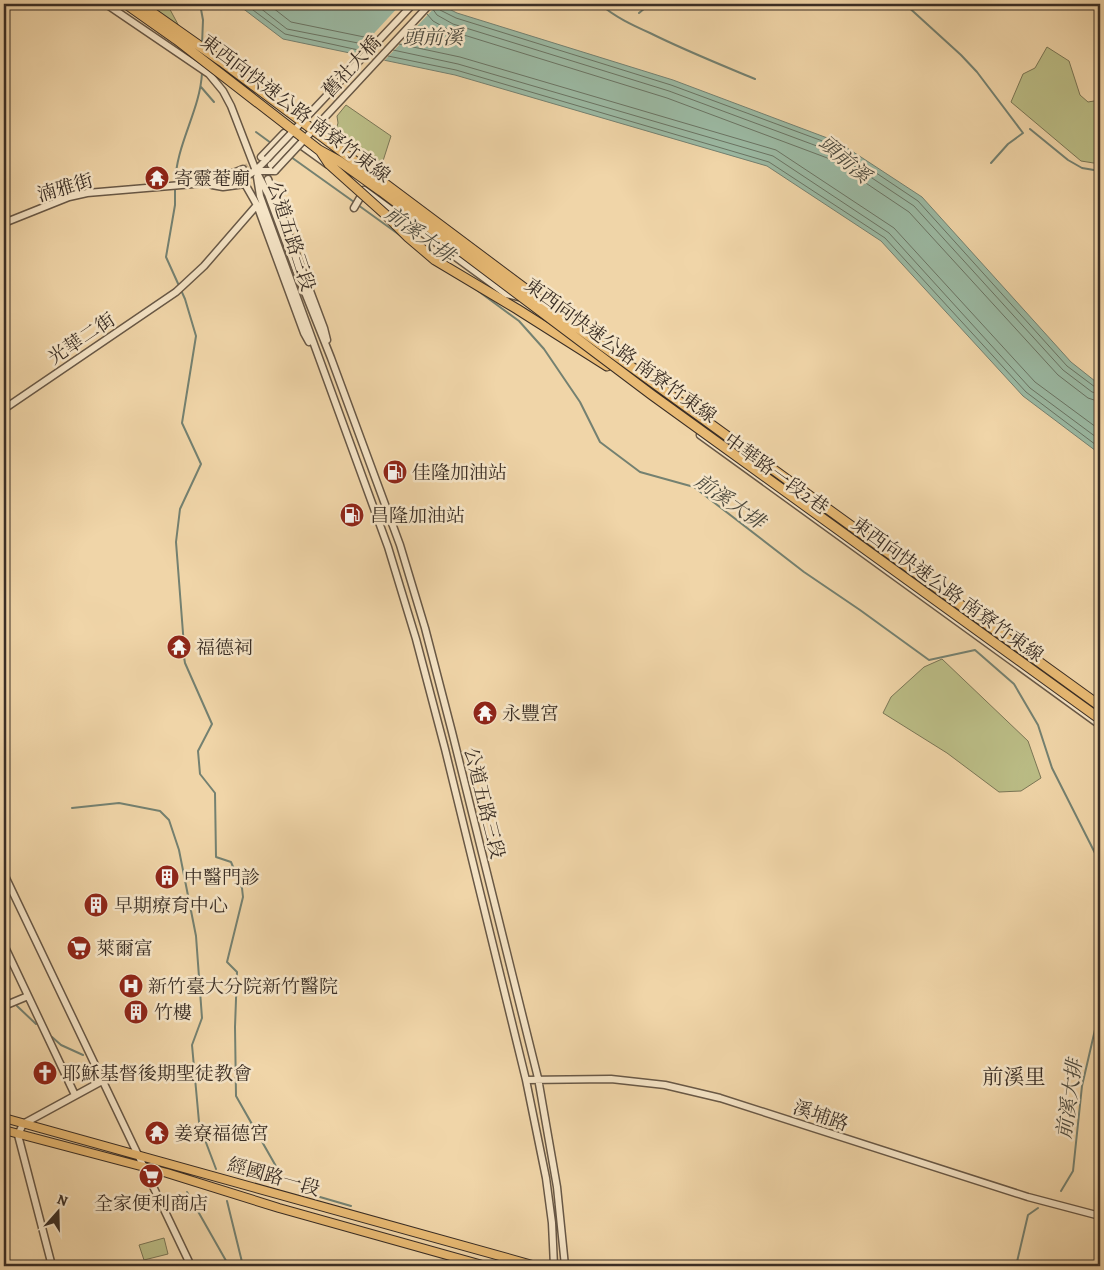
<svg xmlns="http://www.w3.org/2000/svg" width="1104" height="1270" font-family="Alegreya,'Noto Serif TC',serif">
	<style>
		.green { fill: #bbbd86; stroke: #7a7656 }
		.water { fill: #9bb9a3; stroke: #748171 }
		.pier { fill: #f0d5a8 }
		.lines { fill: none; stroke-linecap: round; stroke-linejoin: round }
		.shore { stroke: #6a7464; stroke-width: 1 }
		.stream { stroke: #748171; stroke-width: 2 }
		.minor-tunnel { stroke: #ccb48e; stroke-width: 6; stroke-dasharray: 6 3; stroke-linecap: butt }
		.minor-casing { stroke: #685846; stroke-width: 9 }
		.major-casing { stroke: #3a2e25; stroke-width: 10 }
		.highway-casing { stroke: #3a2e25; stroke-width: 11 }
		.minor { stroke: #f5e4c6; stroke-width: 6 }
		.major { stroke: #e8ba74; stroke-width: 8 }
		.highway { stroke: #e8ba74; stroke-width: 9 }
		.minor-bridge-casing { stroke: #685846; stroke-width: 9; stroke-linecap: butt }
		.highway-bridge-casing { stroke: #3a2e25; stroke-width: 11; stroke-linecap: butt }
		.minor-bridge { stroke: #f5e4c6; stroke-width: 6 }
		.highway-bridge { stroke: #e8ba74; stroke-width: 9 }
		.labels { text-anchor: middle; stroke-width: 5; stroke-linejoin: round; paint-order: stroke }
		.street-label { font-size: 19px; fill: #3a2e25; stroke: #f5e4c6 }
		.poi-label { font-size: 19px; fill: #3a2e25; stroke: #f5e4c6; text-anchor: start }
		.water-label { font-size: 20px; font-style: italic; fill: #4d4a3e; stroke: #f5e4c6 }
		.quarter-label { font-size: 21px; fill: #3a2e25; stroke: #f5e4c6 }
	</style>
	<rect width="100%" height="100%" fill="#f0d5a8"/>
	<filter id="stains"><feTurbulence type="fractalNoise" baseFrequency=".004" numOctaves="4"/><feColorMatrix values="0 0 0 0 .2 0 0 0 0 .09 0 0 0 0 .02 0 0 0 .5 -.17"/></filter>
	<radialGradient id="worn" r=".72"><stop offset=".6" stop-color="#630" stop-opacity="0"/><stop offset="1" stop-color="#630" stop-opacity=".3"/></radialGradient>
	<path class="green" d="M136,4H167L187,41Z
		M1047,47L1069,61L1080,95L1088,102L1100,100V164L1081,161L1011,102L1023,74L1035,68Z
		M346,105L391,136L382,164L336,130L338,123L337,116Z
		M942,659L1028,741L1041,778L1021,791L999,792L947,753L883,713L891,697L924,667Z
		M164,1238L168,1254L144,1260L139,1245Z"/>
	<path class="water" d="M237,4H439L457,13L673,80L838,142L922,197L1071,362L1100,385V454L1023,396L881,241L767,166L455,75L283,39Z"/>
	<path class="pier" d="M401,4H438L383,62L353,56Z"/>
	<g class="lines">
		<path class="shore" d="M245,4L285,34L363,51
			M255,4L287,29L368,45
			M268,4L291,22L374,39
			M438,4L440,10L456,18L671,85L836,146L918,201L1067,366L1095,387L1100,388
			M432,8L437,15L453,24L669,91L833,152L914,206L1063,370L1092,392L1100,394
			M427,14L433,21L451,31L667,98L830,159L909,212L1058,375L1088,398L1100,402
			M399,44L460,57L776,150L894,228L1035,382L1100,430
			M393,50L458,64L773,156L889,233L1030,388L1100,440
			M388,56L456,70L769,162L885,238L1026,392L1100,448"/>
		<path class="stream" d="M200,4L203,20L202,45
			M600,4C615,17 632,25 650,33C684,50 719,64 755,79
			M905,4L961,55L977,72L1023,133L1008,144L991,163
			M639,13L650,4
			M201,87L214,102
			M1030,129L1068,160L1082,168L1100,171
			M256,132L271,143
			M291,157L354,202
			M175,184C176,144 200,111 202,73
			M175,188V205L166,257L185,299L196,336L182,423L201,464L180,509L176,542L184,646
			M358,205L401,236
			M470,285L519,321L544,349L580,402L600,442L640,472L694,487L804,572L860,610L929,660L975,650L1014,684L1038,725L1052,768L1100,863
			M184,657L185,663L212,724L198,751L200,774L215,793L216,857L231,862L242,888L243,897L227,962L237,972L235,1027L236,1096L277,1168
			M72,808L119,803L160,811L169,820L179,850L196,936L202,1018L192,1045L199,1122
			M4,993L9,998
			M17,1006L36,1024
			M52,1037L61,1045L83,1055
			M202,1132L216,1169
			M1061,1191L1073,1171L1082,1086L1100,1008
			M187,1192L229,1266
			M320,1197L351,1206
			M227,1201L243,1266
			M1016,1266L1028,1215L1038,1208"/>
		<path class="minor-tunnel" d="M243,169L261,157
			M245,184L271,165"/>
		<defs>
			<path id="minor" d="M106,4L209,74L223,91L231,106L256,171L268,194L298,275L331,358L400,545L425,628L452,732L538,1078L557,1187L565,1266
				M261,157L284,133L327,164
				M271,165L294,140
				M256,171H275
				M257,177L260,196L388,547L416,639L445,749L526,1080L546,1178L552,1223L554,1266
				M268,179L324,328L327,340
				M207,181C218,175 232,175 243,169
				M212,185L223,187L245,184L257,205L304,333L309,342
				M364,190L506,294L519,297
				M354,208L361,196
				M4,223L69,197L87,193L229,181C247,178 254,173 267,159
				M4,409L176,292L204,266L257,205
				M700,435L1100,725
				M4,874L191,1266
				M4,945L75,1095
				M4,1006L28,996
				M526,1080L611,1079L665,1085L720,1098L1028,1197L1100,1216
				M52,1266L18,1135L23,1124L102,1081"/>
			<path id="major" d="M4,1118L536,1266
				M4,1130L167,1173L279,1208L486,1266"/>
			<path id="highway" d="M386,215L408,237L435,260L517,309L607,366"/>
		</defs>
		<use href="#minor" class="minor-casing"/>
		<use href="#major" class="major-casing"/>
		<use href="#highway" class="highway-casing"/>
		<use href="#minor" class="minor"/>
		<use href="#major" class="major"/>
		<use href="#highway" class="highway"/>
		<defs>
			<path id="minor-bridge" d="M267,159L413,4
				M275,171L430,4"/>
			<path id="highway-bridge" d="M126,4L177,40L319,150L339,161L381,191L652,395L1100,719
				M140,4L221,61L575,326L1100,706
				M321,152L329,164L386,215"/>
		</defs>
		<use href="#minor-bridge" class="minor-bridge-casing"/>
		<use href="#highway-bridge" class="highway-bridge-casing"/>
		<use href="#minor-bridge" class="minor-bridge"/>
		<use href="#highway-bridge" class="highway-bridge"/>
	</g>
	<defs>
		<symbol id="temple-disc" viewBox="-11 -11 22 22"><circle r="9.5" fill="#8f2418" stroke="#f5e4c6"/><path d="M0-6L5-2H3V0L6.5 2.5H4V6H1.5V3h-3V6H-4V2.5H-6.5L-3 0V-2H-5Z" fill="#fff"/></symbol>
		<symbol id="fuel-disc" viewBox="-11 -11 22 22"><circle r="9.5" fill="#8f2418" stroke="#f5e4c6"/><path d="M-5.5-6h7V0h2V4h1.3V-2.5L3-4.5l.8-.8L6-3V5H2.5V1h-1V6h-7ZM-4.2-4.7v3.2H.2V-4.7Z" fill="#fff"/></symbol>
		<symbol id="building-disc" viewBox="-11 -11 22 22"><circle r="9.5" fill="#8f2418" stroke="#f5e4c6"/><path d="M-4-6H4V6H1V3H-1V6H-4ZM-2.5-4.3h1.7v1.8h-1.7ZM.8-4.3h1.7v1.8H.8ZM-2.5-1h1.7V.8h-1.7ZM.8-1h1.7V.8H.8Z" fill="#fff"/></symbol>
		<symbol id="supermarket-disc" viewBox="-11 -11 22 22"><circle r="9.5" fill="#8f2418" stroke="#f5e4c6"/><path d="M-6-5.5h2.5l.6 2H6L4.5 2H-2.5L-4.4-4H-6ZM-1.5 3.2a1.3 1.3 0 1 0 .1 0ZM3 3.2a1.3 1.3 0 1 0 .1 0Z" fill="#fff"/></symbol>
		<symbol id="hospital-disc" viewBox="-11 -11 22 22"><circle r="9.5" fill="#8f2418" stroke="#f5e4c6"/><path d="M-5-5h3v3.5h4V-5h3V5h-3V1.5h-4V5h-3Z" fill="#fff"/></symbol>
		<symbol id="church-disc" viewBox="-11 -11 22 22"><circle r="9.5" fill="#8f2418" stroke="#f5e4c6"/><path d="M-1.2-6h2.4v3.5h3.3v2.4h-3.3V6h-2.4V-.1h-3.3v-2.4h3.3Z" fill="#fff"/></symbol>
	</defs>
	<g fill-rule="evenodd">
		<use href="#temple-disc" x="143" y="164" width="28" height="28"/>
		<use href="#fuel-disc" x="381" y="458" width="28" height="28"/>
		<use href="#fuel-disc" x="338" y="501" width="28" height="28"/>
		<use href="#temple-disc" x="165" y="633" width="28" height="28"/>
		<use href="#temple-disc" x="471" y="699" width="28" height="28"/>
		<use href="#building-disc" x="153" y="863" width="28" height="28"/>
		<use href="#building-disc" x="82" y="891" width="28" height="28"/>
		<use href="#supermarket-disc" x="65" y="934" width="28" height="28"/>
		<use href="#hospital-disc" x="117" y="972" width="28" height="28"/>
		<use href="#building-disc" x="122" y="998" width="28" height="28"/>
		<use href="#church-disc" x="31" y="1059" width="28" height="28"/>
		<use href="#temple-disc" x="143" y="1119" width="28" height="28"/>
		<use href="#supermarket-disc" x="137" y="1162" width="28" height="28"/>
	</g>
	<g class="labels">
		<g class="street-label">
			<text transform="translate(351 66) rotate(-47)" y="7">舊社大橋</text>
			<text transform="translate(296 108) rotate(37)" y="7">東西向快速公路 南寮竹東線</text>
			<text transform="translate(65 187) rotate(-16)" y="7">湳雅街</text>
			<text transform="translate(292 236) rotate(72)" y="7">公道五路三段</text>
			<text transform="translate(81 338) rotate(-34)" y="7">光華二街</text>
			<text transform="translate(621 350) rotate(36)" y="7">東西向快速公路 南寮竹東線</text>
			<text transform="translate(777 473) rotate(36)" y="7">中華路一段2巷</text>
			<text transform="translate(948 589) rotate(36)" y="7">東西向快速公路 南寮竹東線</text>
			<text transform="translate(485 803) rotate(76)" y="7">公道五路三段</text>
			<text transform="translate(821 1115) rotate(19)" y="7">溪埔路</text>
			<text transform="translate(274 1176) rotate(16)" y="7">經國路一段</text>
		</g>
		<g class="poi-label">
			<text x="174" y="185">寄靈菴廟</text>
			<text x="412" y="479">佳隆加油站</text>
			<text x="370" y="522">昌隆加油站</text>
			<text x="196" y="654">福德祠</text>
			<text x="502" y="720">永豐宮</text>
			<text x="184" y="884">中醫門診</text>
			<text x="114" y="912">早期療育中心</text>
			<text x="96" y="955">萊爾富</text>
			<text x="148" y="993">新竹臺大分院新竹醫院</text>
			<text x="154" y="1019">竹樓</text>
			<text x="62" y="1080">耶穌基督後期聖徒教會</text>
			<text x="174" y="1140">姜寮福德宮</text>
			<text x="151" y="1210" text-anchor="middle">全家便利商店</text>
		</g>
		<g class="water-label">
			<text x="433" y="44">頭前溪</text>
			<text transform="translate(845 159) rotate(41)" y="7">頭前溪</text>
			<text transform="translate(420 234) rotate(36)" y="7">前溪大排</text>
			<text transform="translate(730 501) rotate(35)" y="7">前溪大排</text>
			<text transform="translate(1069 1099) rotate(-82)" y="7">前溪大排</text>
		</g>
		<g class="quarter-label">
			<text x="1014" y="1084">前溪里</text>
		</g>
	</g>
	<rect width="1104" height="1270" fill="none" stroke="#f0d5a8" stroke-width="20"/>
	<rect x="5" y="5" width="1094" height="1260" fill="none" stroke="#3a2e25" stroke-width="2.5"/>
	<rect x="10" y="10" width="1084" height="1250" fill="none" stroke="#3a2e25"/>
	<g transform="translate(58 1212) rotate(20)" stroke="#f5e4c6" stroke-width="4" paint-order="stroke">
	<path d="M0-4L9 19L0 12L-9 19Z" fill="#3a2e25"/>
	<text y="-8" font-size="14" font-weight="bold" text-anchor="middle" fill="#3a2e25">N</text>
	</g>
	<rect width="100%" height="100%" filter="url(#stains)"/>
	<rect width="100%" height="100%" fill="url(#worn)"/>
</svg>
